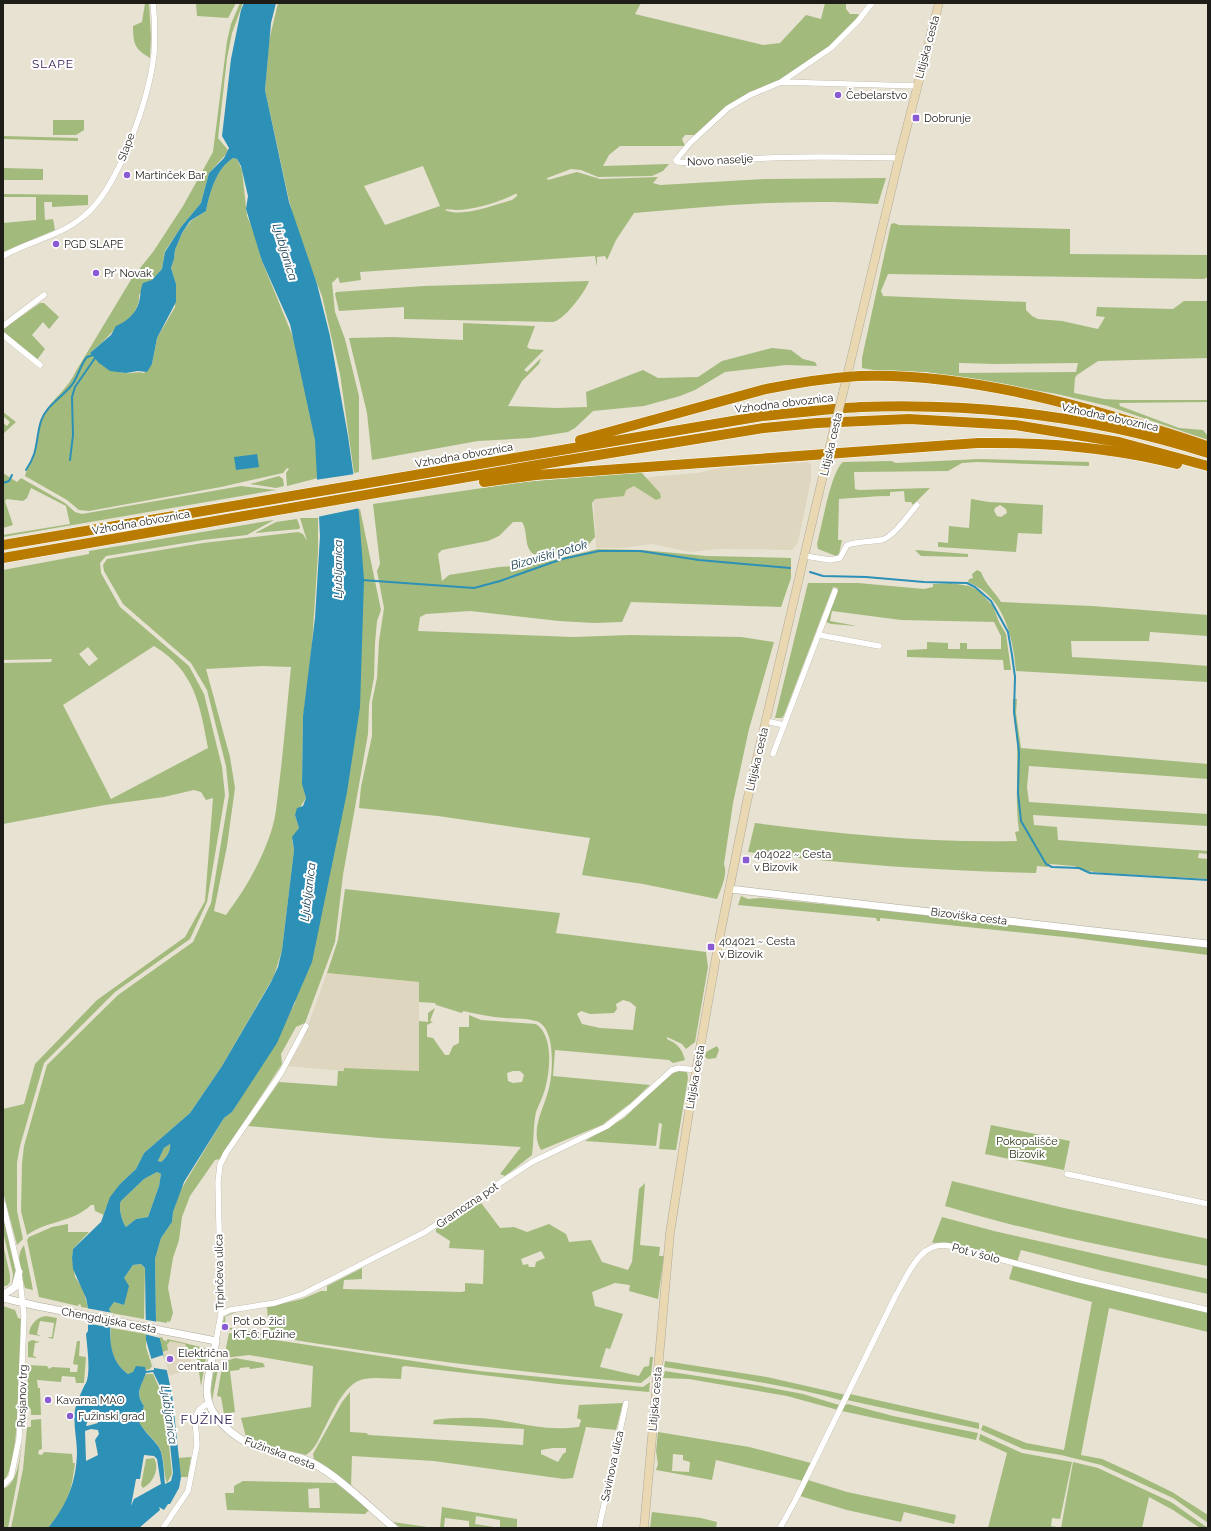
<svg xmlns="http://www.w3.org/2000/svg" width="1211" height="1531" font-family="Raleway,sans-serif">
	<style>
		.built { fill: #ded6bf }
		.green { fill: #a3ba7d; fill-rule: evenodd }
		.water { fill: #2c90b7; fill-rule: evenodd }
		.pier { fill: #e7e2d2 }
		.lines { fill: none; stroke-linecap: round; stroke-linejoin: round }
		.stream { stroke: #2c90b7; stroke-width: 2 }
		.minor-casing { stroke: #afaa9b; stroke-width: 6 }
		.tertiary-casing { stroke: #afaa9b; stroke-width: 8 }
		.secondary-casing { stroke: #afaa9b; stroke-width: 9 }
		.motorway-casing { stroke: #fff; stroke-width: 11 }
		.minor { stroke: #fff; stroke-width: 5.5 }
		.tertiary { stroke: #fff; stroke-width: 7 }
		.secondary { stroke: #ead8b2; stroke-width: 8 }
		.motorway { stroke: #b97c00; stroke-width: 10 }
		.secondary-bridge-casing { stroke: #afaa9b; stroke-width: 9; stroke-linecap: butt }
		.secondary-bridge { stroke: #ead8b2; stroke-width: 8 }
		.poi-dot { fill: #8a5ad3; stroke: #fff; stroke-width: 1.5 }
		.labels { text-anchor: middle; stroke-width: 4; stroke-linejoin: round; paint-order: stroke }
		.street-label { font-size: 11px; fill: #1f1d17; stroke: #fff }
		.poi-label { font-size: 11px; fill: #1f1d17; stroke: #fff; text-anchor: start }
		.park-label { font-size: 11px; fill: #25300f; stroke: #fff }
		.neighbourhood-label { font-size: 12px; letter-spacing: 1px; fill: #311952; stroke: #fff }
		.water-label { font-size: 12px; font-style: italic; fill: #184152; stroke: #fff }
		.quarter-label { font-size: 13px; letter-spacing: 1px; fill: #311952; stroke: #fff }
	</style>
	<rect width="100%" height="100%" fill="#e7e2d2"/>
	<path class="built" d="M807,462L811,465V480L798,542L792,550L720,549L690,552L652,544L622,548H596L593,495L651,477L698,473L719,468Z
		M327,973L419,982V1071L344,1068V1071L288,1066L302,1042Z
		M159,1337L163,1338V1340L167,1341V1339L188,1343L192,1369L169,1376Z"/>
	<path class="green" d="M145,3H149L151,37L150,58C135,49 133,44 133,26L142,22Z
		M196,3H236L228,18L197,16Z
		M240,3H243L232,33L227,58L218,138L228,150L227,153L209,173L201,203L181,227L165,251L162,269L139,295C140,305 133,316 126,322C122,325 115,327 113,331C106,339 98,346 90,353C100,364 110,371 125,373C132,374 137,371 144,373L152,364L157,338L175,307L176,284L171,268L174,259L175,250L182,233L191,221L206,211C210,191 216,169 233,158L237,159L242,170L247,216L254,232L262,261L295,342L315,429L318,478L287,486L286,473L289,469L287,468L283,473L221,487L89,511L79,510L67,500L25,476C27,467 33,460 35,451C38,440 37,425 43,415C53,398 68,389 76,371L132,278L153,252L183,206L213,152L227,41L231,24Z
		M278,3H641L635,14L763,45L780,43L806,15L821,19L825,3H846V9L850,14H858L860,17L837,42L779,81L731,104L699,135H685L682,139L685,146H620L609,155L603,166L669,164L663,171L652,176L598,177L581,170L571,169L547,178L548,180L577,172L600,179L658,177L653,183L660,185L765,179L886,178L878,204C797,198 715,206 634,213L616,240L607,260L605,256L597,257V267L595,256L360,272L361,280L340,283L338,277L332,283L335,312L345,339L359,396V472L354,473L340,374L322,296L298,235L289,200L265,90L269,41ZM423,166L440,206L385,225L364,186ZM515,194H517V196L512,200C494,205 462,218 445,210L447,209C464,213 498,203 515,194Z
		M53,120H84V130L76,135H53Z
		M3,136L78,138V141L3,139Z
		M3,168L43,169V180H3Z
		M3,194L88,195V205L52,207V202H44L45,220L53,219L55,230L3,252V223L36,220V197H3Z
		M894,223L899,225L1070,229V254L1208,255V277L1204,279L888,274L881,291L883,296L1026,302V310L1032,316L1038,319L1062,321L1098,329L1105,317L1096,316L1097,307L1173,309L1184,301H1208V358L1098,361L1077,375L1075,378L1074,393L1104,399L1123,400H1208V402L1119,403L1120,406L1179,428L1203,430L1208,436V440L1108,406L1057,394L926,372L879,371L862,368V358L891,224ZM959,363L996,364L1078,363L1076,372L959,373Z
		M589,281C586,291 563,322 552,322L404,319V307L339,311L335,294L336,292L424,286Z
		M40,303H44L59,317L49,329L43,322L32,335L45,349L37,360L3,331V329Z
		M463,323L535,326L527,347L530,349L544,350L524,370L527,372L541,358L539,364L522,381L508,406L556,408L587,407L586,392L643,370L658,378L698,377L722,361L772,348L791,350L803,359L815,362L817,366L786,365L725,372L695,390L680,396L644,406L593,411L575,428L568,432L530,438L478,441L372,460L367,413L349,338L392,337L463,340Z
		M3,412L16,422L3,434V423L7,426L10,422L3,416Z
		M980,459L1089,462V466L977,462L962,463L948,471L854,472L855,489L859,490L930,488L913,505L911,502H905L904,491L890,492V496C872,496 856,498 839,499L838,540H842L839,554L836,556L818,549L817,544C822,526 831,471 843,462L891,461L896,463Z
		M641,472L660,493L661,498L656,500L634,486L626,490L624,496L595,499L592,503L595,537C593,539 591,542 589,544C581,551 539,561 531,552C524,544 528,531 522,522H513L499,536L488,541L442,550L438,554L442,581L449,575L499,567L532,565L598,549L642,550L707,556L791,558V578L781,607L631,602L622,622L594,623L559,621L470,611L426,614L420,617L418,631L573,637L630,635L741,637L774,642L749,729L733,803L724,864C728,875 721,888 717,899L643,884L582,875L590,838L438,816L359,808L361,787L372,736V702L377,678L379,641L384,608L377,571L380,564L373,504L523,482Z
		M3,473L17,482L21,478L65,503L75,512L82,514L241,486L276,490L3,537V535L70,524L66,506L31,488L27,498L23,501L7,499L5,501L13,525L3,528Z
		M279,476L283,479L284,486L276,488L250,484Z
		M971,499L989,502L1043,505L1042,534L1018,533L1016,552L938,547V542L948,543L949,526L969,528ZM1000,505L1006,509L1007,513L1001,517L997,516L994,511L995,508Z
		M360,509L381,610L377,621L375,643L374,677L369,705L368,734L343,875L335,942L305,1023L296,1027L281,1054L282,1064L220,1159L215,1160L190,1196L182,1217L179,1240L173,1258L168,1288L173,1313L170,1322L167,1321V1323L156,1321L155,1259L161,1238L172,1222L173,1212L180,1191L224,1118L232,1112L271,1048L295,1003L357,510Z
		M300,518H318V553L312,645L303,719L302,781L306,798L295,815L299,828L292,840L294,850L282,950L274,976L222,1066L190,1113L144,1153L136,1169L120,1184L105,1210L104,1215L95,1211L94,1205H91C72,1223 48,1220 27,1235L21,1211L22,1163L24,1146L47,1065L118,995L193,942L211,903L229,795L226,766L207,690L191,663L123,604L104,571L103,565L107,559L203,543L298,532L303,534L307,541ZM261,666L291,667C287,706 284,745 279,785C277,800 276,818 271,832C261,862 245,890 226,915L214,911L227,846L235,788L230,757L206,669Z
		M297,519L300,527L299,529L255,533L276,522Z
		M274,520L247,535L203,540L106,556L100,563L101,573L120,607L189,666L204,694L222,767L225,795L207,902L190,939L115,992L44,1063L20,1146L17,1163V1211L23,1239L17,1245L3,1192V1109L24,1104L35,1064L97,1000L185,937L205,901L213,798L206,800L201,792L194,790L164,797L105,805L3,824V663L51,662L52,659L3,660V570L89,554V551ZM154,646C195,671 200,705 208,748L111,799L63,705ZM88,647L98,659L89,666L79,654Z
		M915,550L968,554V557L921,556Z
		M977,570L981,572C985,584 995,592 1001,602L1092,606L1208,615V636L1150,632L1149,641H1071L1072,657L1158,662L1208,666V682L1016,671C1013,637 1004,596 968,582L969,579L973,578L972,574Z
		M808,583H858L924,589L933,587V584L951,583L969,586L978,590L993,606L999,622L1006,634L1011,670H1004L1003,660L907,657V650L927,649V642L948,643V649H960V643H967V649H1001V636L994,622L901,620L832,611L830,621L857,626L831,624L826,622L838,588L833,587L784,715L782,718H775Z
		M1013,699H1017L1016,713L1021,748L1208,764V779L1029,766L1027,787L1029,802L1208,814V826L1033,815L1034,825L1057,827L1058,840L1208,851V854L1199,853L1198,858L1208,859V879L1103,873L1087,871L1074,866L1050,864L1047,867L1037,866L1036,873C940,871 844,864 748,852L755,823C842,834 929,843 1017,841L1015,832L1019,831C1015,802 1018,774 1017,745C1017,729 1012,715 1013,699Z
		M345,889L560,913L556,933L706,952L708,967L695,1042L686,1049L682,1044L667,1037V1039C678,1044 682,1049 685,1060L673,1063L669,1060L555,1050L553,1076L650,1085L632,1102L602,1125L541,1150C529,1130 545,1107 549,1088C553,1072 556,1027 536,1021C526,1018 515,1019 505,1018C491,1017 477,1014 463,1011L462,1013L436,1005L435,1003L419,1002V982L327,973L338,940ZM623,1000L630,1002L636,1007L633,1030L600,1028L582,1024L577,1014L581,1011L590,1014L614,1013L617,1009L616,1004Z
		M741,896L748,899L761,898C911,913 1059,929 1208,947V955L1074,938L880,918V921H877L876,918L738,905Z
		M435,1008L430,1021L433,1022L427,1025V1037L433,1038L445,1055H449L453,1046L459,1043V1027H469V1015L481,1020L536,1024C554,1036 550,1071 545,1089C543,1097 539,1104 536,1112C533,1125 534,1141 532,1155L505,1176L500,1174L521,1147L380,1138L248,1126L279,1082L337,1086L338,1071H344V1068L419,1071V1021L428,1022V1013ZM513,1071H520L524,1075L522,1082L513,1083L508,1081L507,1073Z
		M717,1046L719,1050L716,1058L708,1059L705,1057L706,1052Z
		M678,1071L687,1072L688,1078L676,1150L659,1149L662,1124L659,1123L656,1146L585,1141L624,1118L669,1075Z
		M991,1125L1070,1141L1064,1170L985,1154Z
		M170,1144C171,1150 167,1157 161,1162L158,1161L164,1148Z
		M157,1172L161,1174L159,1186L148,1217L136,1219L126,1227C122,1222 118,1207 121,1201L144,1179Z
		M952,1181L1064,1208L1208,1239V1266C1120,1250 1031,1232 945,1206Z
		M645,1183L640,1245L660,1247L659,1256H664L658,1299L629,1291L630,1285L615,1283L592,1292L595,1306L623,1314L610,1349L606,1348L600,1367L639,1376L644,1367L649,1366L650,1357H653L651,1375L641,1383C501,1371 361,1352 222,1328L224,1317L234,1312H236L225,1317L226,1327L269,1334L267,1307L302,1299L321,1291H327V1286L362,1268V1279L344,1280L343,1289L462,1292L465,1291V1283L483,1284L484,1250L449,1248L450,1241L436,1232V1229L479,1200L500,1228L514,1227L527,1232L549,1224L566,1234L569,1242L591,1240L602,1262L628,1270L632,1262L639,1189ZM541,1251L545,1258L536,1262L535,1267H529L528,1264L523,1265L521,1259Z
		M3,1215L16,1273L12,1284L13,1274L3,1232Z
		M942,1217L994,1231L1208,1279V1294L1103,1271L1021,1250L1017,1262C992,1255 957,1241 932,1243Z
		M68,1224V1232H89L73,1249L72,1258L75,1277L83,1289L88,1308L81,1307V1305L79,1304L78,1306L39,1297L27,1240L29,1237L52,1227Z
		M3,1244L10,1275V1282L8,1285L3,1287Z
		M24,1245L33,1290L25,1288C22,1275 14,1257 24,1245Z
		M141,1264L145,1268L144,1319L111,1313L109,1309L114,1302L124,1305V1278L133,1265Z
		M1013,1266L1208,1312V1332L1109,1308L1081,1455L1102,1459L1133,1473L1172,1492L1208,1515V1523L1173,1498L1101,1465L1061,1455L1023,1449L981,1430L983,1425L1026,1443L1064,1450L1092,1302L1009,1279Z
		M3,1306L15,1310L18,1318L21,1319C20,1348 21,1467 3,1482Z
		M46,1316L57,1318L53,1339L47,1337H52L54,1323L40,1321L37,1334L41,1336L29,1334C30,1324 37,1317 46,1316Z
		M111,1328L146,1334V1347L152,1366L150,1369L128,1374C112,1363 109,1346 111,1328Z
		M229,1333L479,1371L643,1387L650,1382L649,1392L558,1384L405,1366L402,1367L401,1379C389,1379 376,1377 364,1379C343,1383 331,1417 322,1433C318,1441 314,1450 306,1455C286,1449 264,1448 246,1437L241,1418L311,1407L313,1366L249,1355L224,1358Z
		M159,1337L163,1338V1340L167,1341V1339L205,1348L207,1353L201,1386L196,1351L188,1350L185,1344L170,1341L167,1345L168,1350L162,1352Z
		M32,1340L40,1342L35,1343L33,1356L36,1357V1358L28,1357V1342Z
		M77,1341H80L79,1356L86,1357L84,1383H76L75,1377L62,1376L61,1382L37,1380L38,1388H40L41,1415H31V1409L27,1408L28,1365L47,1366L49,1369L52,1367L70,1368V1372H77L78,1365L73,1364Z
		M235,1358L263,1363L265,1367L250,1369L249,1367L240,1368L239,1370L230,1371L235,1412L224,1414L221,1397L217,1396L223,1362Z
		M665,1361L767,1377L846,1395L843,1400H840C782,1384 723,1376 664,1367Z
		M217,1362L219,1363L212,1401L211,1389L215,1363Z
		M665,1371L756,1385L803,1394L839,1405L838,1410L787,1396L689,1379L663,1378Z
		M146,1374H153L164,1399L172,1474L167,1483C163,1473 165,1459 160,1449C155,1439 145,1433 139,1422L144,1406C135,1395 141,1384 146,1374Z
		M350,1392V1432L366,1433L369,1435L523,1445L524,1429L433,1424L434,1420C455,1417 478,1417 499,1420C529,1425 549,1431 579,1427L581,1420L577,1418L579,1405L623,1403L616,1430L586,1427L573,1478L564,1479L434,1461L352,1456L351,1487L327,1467L314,1459L313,1454L342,1402ZM553,1448H566V1452L563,1454L558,1462L541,1454V1450Z
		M850,1394L979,1423V1429L847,1400Z
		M848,1404L893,1416L978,1433L976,1440L842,1411L845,1405Z
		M41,1419L42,1449L39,1450L38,1454L42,1455L44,1452L72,1454L73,1463H75C71,1494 68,1504 48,1528H11L23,1469L27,1427H31V1420Z
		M658,1432L749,1447L811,1463L803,1481L716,1460L712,1480L656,1470L658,1464L656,1451ZM673,1454L683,1455V1460L690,1462L689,1472L672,1471Z
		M980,1434L1022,1453L1072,1462L1060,1519L1052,1518L1051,1526L1061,1528L1073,1462L1098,1468L1171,1502L1208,1528H1200L1173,1510L1149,1497L1142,1528H988L1007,1453L979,1440Z
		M22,1443L17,1482L8,1528H3V1489C19,1482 19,1458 22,1443Z
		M191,1457L188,1477H181L178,1458Z
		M154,1458C160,1469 153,1483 143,1488L141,1485L146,1459Z
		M808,1480L847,1492L956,1515L954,1524L904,1512L901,1522L847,1510L800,1496Z
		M243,1481L336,1483L369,1510L365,1514L227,1510L225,1493H234V1486ZM319,1488L320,1508H309L308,1489Z
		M442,1507L517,1519V1527L521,1528H469V1521L445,1518L444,1527L449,1528H440ZM476,1516L500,1520V1528L475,1524Z
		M652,1512L701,1518L717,1522L716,1528H650Z
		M393,1522L434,1528H401Z"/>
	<path class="water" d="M244,3H276L271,23L265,90L289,202L317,284L330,336L348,436L359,514L364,580L360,707L347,792L312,962L277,1043L232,1112L224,1118L184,1182L173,1212L172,1222L161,1238L155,1259L156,1321L172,1394L181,1477L179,1488L170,1504H168L164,1510L159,1507L160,1510L139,1528H48C67,1505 76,1483 77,1453C77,1439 73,1425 75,1410C76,1405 83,1387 86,1383C91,1372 87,1346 86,1334L88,1331V1308L86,1298L73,1269L72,1258L73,1249L101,1222L110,1197L120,1184L136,1169L144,1153L190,1113L222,1066L271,982L278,967L282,950L294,850L292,837L299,828L295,815L297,808L303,806L306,798L302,784L303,716L315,618L320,536L315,440L290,324L262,261L246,209L248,196L241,166L237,159L233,158C216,169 210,192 206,211L190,221L182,233L175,250L174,259L171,268L176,284V302L157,338L152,364L147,372L138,371L126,373L110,371L99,363L90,353L111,335L116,326C126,322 136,314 139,302C141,295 140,290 143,283L152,280L162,269L165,252L181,227L201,203L209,173L224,158L229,148L222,136L231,59L241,10ZM170,1144C171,1150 167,1157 161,1162L158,1161L164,1148ZM157,1172L161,1174L159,1186L148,1217L136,1219L126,1227C122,1222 118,1207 121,1201L144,1179ZM141,1264L145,1268L146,1340L154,1368V1370L146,1371L145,1367L136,1366L133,1372L128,1374C107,1359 110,1335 111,1313L109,1309L114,1302L124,1305L129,1286L124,1278L133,1265ZM153,1372L165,1396L173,1473L171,1481L165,1484C164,1477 164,1462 161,1452C158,1442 145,1434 139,1422L144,1406C134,1393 142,1385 146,1373ZM94,1409L98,1423L87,1426L86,1425ZM91,1429L98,1430L99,1434L95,1440L98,1455L86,1461L85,1431ZM144,1455L154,1456L157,1459L161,1484L134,1499L131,1506L136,1479H140Z
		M257,454L259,467L236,470L234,457Z"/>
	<path class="pier" d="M355,474L360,508L317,517L315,480Z
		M86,1308L113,1313V1328L85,1323Z
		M142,1319L158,1322L160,1338L144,1334Z
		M163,1355L168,1369L167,1370L154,1368L151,1359Z"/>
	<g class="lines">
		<path class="stream" d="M70,460L73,435L72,397L75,387L95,358
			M26,470C39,451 35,441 41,421C46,406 61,398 71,386C78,378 80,365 87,357L93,355
			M3,483L9,481L12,475
			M810,572L823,576L866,577L924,582L967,583L975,587L991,601L1008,632L1012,655L1015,677L1014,712L1019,752L1018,793L1021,821L1046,864L1052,867L1079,868L1090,873L1208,880
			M362,580L474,588L500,581L562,559L599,551H640L699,560L790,568"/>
		<defs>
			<path id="minor" d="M872,3L858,21L831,48L781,82L750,95L728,108L690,143L676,160L677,162C707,164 738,159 768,158C812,156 856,157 899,158
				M781,82L917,86
				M3,256C29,241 61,236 84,216C119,188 149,98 154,54C155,37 155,20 153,3
				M3,326L44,295
				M3,335L40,365
				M805,556L830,560L840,558L847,545C858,541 870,542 881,540C893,538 909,514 917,505
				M819,635L879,646
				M766,721L784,725
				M773,754L835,591
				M1067,1174L1208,1204
				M3,1204L19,1272L24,1315L19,1439L11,1477L3,1485
				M221,1314L230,1310L275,1303L303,1294L425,1232L532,1162L607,1126L630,1108L672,1070L679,1068L696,1070
				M216,1341L221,1314L218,1182L220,1165L226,1153L281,1073L306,1026
				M163,1528L188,1491L197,1445L195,1418L199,1410L209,1402
				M599,1528L626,1403
				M780,1528L795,1501L896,1295C909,1273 920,1240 950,1246L1076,1279L1208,1310"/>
			<path id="tertiary" d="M730,889L1208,944
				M3,1295L15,1287L19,1272
				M3,1298L37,1306L216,1341C213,1357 207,1375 207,1392C208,1418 237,1441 261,1448C277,1454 295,1454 311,1462C340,1477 368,1506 394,1528"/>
			<path id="secondary" d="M843,393L899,158L939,3
				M644,1528L670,1233L690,1105L720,935L747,801L832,437"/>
			<path id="motorway" d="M580,440L766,389C796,383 828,378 859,376C973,372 1099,410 1207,446
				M484,482L536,475L978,443C1046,442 1111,447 1177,464
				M3,545L762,416C795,413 828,409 861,407C978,403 1097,417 1208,453
				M3,558L537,465L764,428L817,423L909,419L1015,425L1119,442L1208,466"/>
		</defs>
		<use href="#minor" class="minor-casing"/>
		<use href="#tertiary" class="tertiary-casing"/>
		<use href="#secondary" class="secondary-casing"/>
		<use href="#motorway" class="motorway-casing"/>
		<use href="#minor" class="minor"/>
		<use href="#tertiary" class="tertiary"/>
		<use href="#secondary" class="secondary"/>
		<use href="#motorway" class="motorway"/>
		<defs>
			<path id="secondary-bridge" d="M832,437L843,393"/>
		</defs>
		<use href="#secondary-bridge" class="secondary-bridge-casing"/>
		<use href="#secondary-bridge" class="secondary-bridge"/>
	</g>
	<g class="poi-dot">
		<circle cx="838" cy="95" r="4"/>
		<rect x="912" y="114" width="8" height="8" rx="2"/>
		<circle cx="127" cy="175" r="4"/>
		<circle cx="56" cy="244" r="4"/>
		<circle cx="96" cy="273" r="4"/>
		<rect x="742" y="856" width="8" height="8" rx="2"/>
		<rect x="707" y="943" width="8" height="8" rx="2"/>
		<circle cx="225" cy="1327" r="4"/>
		<circle cx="170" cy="1359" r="4"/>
		<circle cx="48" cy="1400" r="4"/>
		<circle cx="70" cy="1416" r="4"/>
	</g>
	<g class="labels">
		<g class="street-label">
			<text transform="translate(927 47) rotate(-75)" y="4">Litijska cesta</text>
			<text transform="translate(126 147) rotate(-70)" y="4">Slape</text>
			<text transform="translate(720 160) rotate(-3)" y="4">Novo naselje</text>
			<text transform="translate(784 403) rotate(-7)" y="4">Vzhodna obvoznica</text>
			<text transform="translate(1110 417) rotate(12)" y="4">Vzhodna obvoznica</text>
			<text transform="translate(831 444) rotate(-77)" y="4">Litijska cesta</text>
			<text transform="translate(464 455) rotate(-10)" y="4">Vzhodna obvoznica</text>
			<text transform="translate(141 522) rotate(-10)" y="4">Vzhodna obvoznica</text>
			<text transform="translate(757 759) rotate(-77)" y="4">Litijska cesta</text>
			<text transform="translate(969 916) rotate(7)" y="4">Bizoviška cesta</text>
			<text transform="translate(695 1077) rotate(-80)" y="4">Litijska cesta</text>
			<text transform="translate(467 1205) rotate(-34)" y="4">Gramozna pot</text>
			<text transform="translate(976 1253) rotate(15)" y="4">Pot v šolo</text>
			<text transform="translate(219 1272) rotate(-91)" y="4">Trpinčeva ulica</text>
			<text transform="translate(109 1320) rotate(11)" y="4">Chengdujska cesta</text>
			<text transform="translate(22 1396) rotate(-88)" y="4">Rusjanov trg</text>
			<text transform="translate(655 1399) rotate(-85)" y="4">Litijska cesta</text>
			<text transform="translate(280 1453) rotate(20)" y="4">Fužinska cesta</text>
			<text transform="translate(612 1466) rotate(-78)" y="4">Savinova ulica</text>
		</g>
		<g class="poi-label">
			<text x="846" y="99">Čebelarstvo</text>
			<text x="924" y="122">Dobrunje</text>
			<text x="135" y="179">Martinček Bar</text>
			<text x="64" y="248">PGD SLAPE</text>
			<text x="104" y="277">Pr' Novak</text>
			<text x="754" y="858">404022 ~ Cesta<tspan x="754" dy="13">v Bizovik</tspan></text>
			<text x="719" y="945">404021 ~ Cesta<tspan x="719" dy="13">v Bizovik</tspan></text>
			<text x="233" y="1325">Pot ob žici<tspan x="233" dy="13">KT-6: Fužine</tspan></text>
			<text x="178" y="1357">Električna<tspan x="178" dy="13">centrala II</tspan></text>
			<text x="56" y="1404">Kavarna MAO</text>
			<text x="78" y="1420">Fužinski grad</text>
		</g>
		<g class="park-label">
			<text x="1027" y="1145">Pokopališče<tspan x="1027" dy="13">Bizovik</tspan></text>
		</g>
		<g class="neighbourhood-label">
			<text x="53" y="68">SLAPE</text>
		</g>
		<g class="water-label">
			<text transform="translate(285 252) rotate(73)" y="4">Ljubljanica</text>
			<text transform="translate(549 555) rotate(-16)" y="4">Bizoviški potok</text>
			<text transform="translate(338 569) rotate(-90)" y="4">Ljubljanica</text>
			<text transform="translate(308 892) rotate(-83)" y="4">Ljubljanica</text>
			<text transform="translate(169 1415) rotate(82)" y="4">Ljubljanica</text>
		</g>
		<g class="quarter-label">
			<text x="207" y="1424">FUŽINE</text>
		</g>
	</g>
	<rect width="1211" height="1531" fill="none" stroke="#1f1d17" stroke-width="8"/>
</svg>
